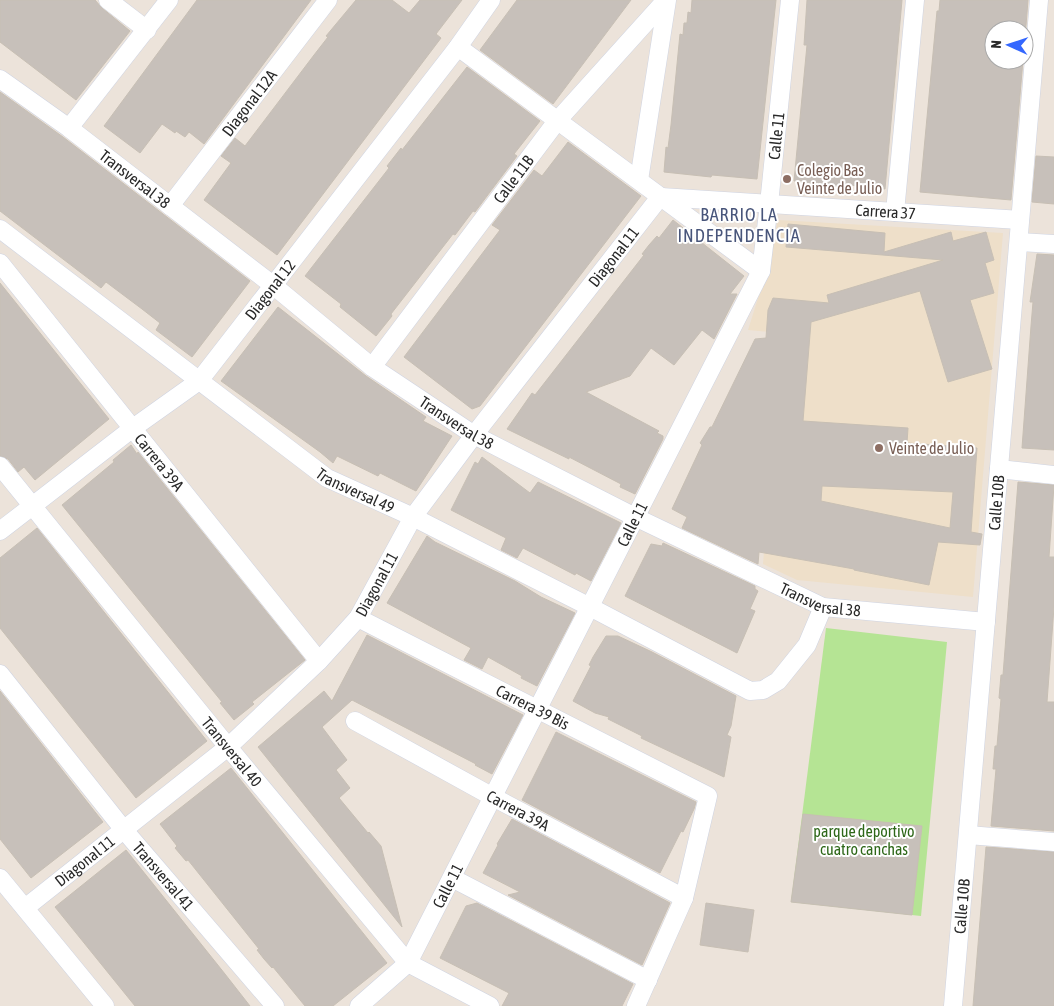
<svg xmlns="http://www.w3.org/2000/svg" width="1054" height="1006" font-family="'Asap Condensed',sans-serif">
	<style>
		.education { fill: #eedfc9 }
		.green { fill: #b5e494 }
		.building { fill: #c7c0ba; stroke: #c7bfb4; fill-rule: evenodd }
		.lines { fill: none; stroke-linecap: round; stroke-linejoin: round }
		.minor-casing { stroke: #cfd4e2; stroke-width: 19 }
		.minor { stroke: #fff; stroke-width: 18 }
		.education-dot { fill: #8d6e63; stroke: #fff; stroke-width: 2 }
		.labels { text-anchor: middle; stroke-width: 4; stroke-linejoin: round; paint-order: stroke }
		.street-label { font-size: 16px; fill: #292929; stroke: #fff }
		.education-label { font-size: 16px; fill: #785e54; stroke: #fff; text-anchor: start }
		.park-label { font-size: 16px; fill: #2d6718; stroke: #fff }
		.neighbourhood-label { font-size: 18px; letter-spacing: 1px; fill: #48557a; stroke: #fff }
	</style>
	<rect width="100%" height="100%" fill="#ece3da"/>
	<path class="education" d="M778,220L1003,233L973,597L797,580L763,564L781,333L748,330L766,273Z"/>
	<path class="green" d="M826,628L947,642L921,916L791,902Z"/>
	<path class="building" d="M0,0H95L102,8L130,31L76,100L0,42Z
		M197,0H311L204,144L189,132L185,137L176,131L175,133L162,124L140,153L104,126Z
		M356,0H392L409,13L420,0H462L436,34L441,38L277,255L204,200L231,163L221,156L235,138L245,146L314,55L328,37L326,36Z
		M517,0H631L553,104L480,50Z
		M692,0H776L757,179L712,175L711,177L664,172L666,147L668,148L671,125L680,34L683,35L684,23H687L688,12L691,13Z
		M807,0H902L885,189L840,184V187L801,184L802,181H794L807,45H804Z
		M940,0H1028L1024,51V30H994V60H1023L1011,200L920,192L937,11H939Z
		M467,67L540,121L514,154L517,156L475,212L473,211L455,235L453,234L391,314L392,316L376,336L340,307L341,304L305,276L389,168L387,166L401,148L402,150Z
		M0,92L63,137L250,281L192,357L156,330L160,323L142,309L106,282L101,288L0,211Z
		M568,142L641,196L480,406L472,409L404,357L500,230L492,225L534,170L542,176Z
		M1036,156L1054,157V204L1032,202Z
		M673,220L744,276L730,294H737L714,339L702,330L674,365L651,348L630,376L586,392L659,431L657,433L663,436V439L635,494L620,487L621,484L569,457V459L507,429L532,393L535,395L644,255L642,254L649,245L657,236L659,238Z
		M788,224L885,233L884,252L951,232L953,241L986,232L994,260L985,263L994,293L970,300L992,369L948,382L920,291L811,322L803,421L908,428L907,443L977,448L971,532L982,534L980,545L938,542L929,585L854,570V569L759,552L758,564L682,528L687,517L672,509L702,445L700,443L710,427H712L755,339L766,338L768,310L773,298L829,303L827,295L943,260L786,247ZM822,486L953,492L950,528L821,501Z
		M1037,254L1054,255V450L1022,448L1031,326L1033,302H1030Z
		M0,283L109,419L35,480L24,467L18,472L8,459L0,456Z
		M278,307L366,376L426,417L423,421L452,436L416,491L380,473L378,476L337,456L333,463L320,452L221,381Z
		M131,445L137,454L138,452L305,660L252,702L254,704L234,720L220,703L222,702L62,505L114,462L113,460Z
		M482,457L530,493L538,482L621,523L591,581L576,573L575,575L523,548L517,558L501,550L506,538L451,510L475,462L478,464Z
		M1018,482L1054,485L1049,557H1054V607L1047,702H1054V831L991,826L996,769H993L995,746H997L1001,699L999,698L1001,675H1003Z
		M37,528L207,741L136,798L0,628V558Z
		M427,536L435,542L515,581L541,597L575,613L537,686L521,678L522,676L488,657L482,669L464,660L471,648L387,603Z
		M663,543L755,586V589L758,591L750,609L755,611L737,653L625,596L651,544L662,546Z
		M367,635L523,715L492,774L475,765L476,764L352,700L322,727L347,760L336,770L350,788L339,798L368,833L369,832L381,846L402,927L258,747L324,691L332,701Z
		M606,636H618L652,652L736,696L731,726L727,735L731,737L724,777L641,738L642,736L608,719L609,717L595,713L573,701L591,666L589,665L593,657Z
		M0,691L103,822L31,878L0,839Z
		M556,732L696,802L694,809L683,832L681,831L660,873L522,800Z
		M231,768L387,963L333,1006H305L273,967L272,968L264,959L257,950L259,949L188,860L186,861L175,848L177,846L160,824Z
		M803,814L922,826L912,915L791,902Z
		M512,819L670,903L642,965L508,895L520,892L483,873L498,845L497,844Z
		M986,847L1054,852V1006H973Z
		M126,850L225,974L250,1006H135L55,907Z
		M477,903L633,984L622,1006H502L509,993L440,958L466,906Z
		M706,903L754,910L748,952L700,945Z"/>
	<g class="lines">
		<defs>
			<g id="minor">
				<path d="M108,0L147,30"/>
				<path d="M458,47L761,271"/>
				<path id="s1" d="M0,79L69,128L274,286L372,367L474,435L635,517L823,607L986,622"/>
				<path d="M69,128L169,0"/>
				<path d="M639,180L667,0"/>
				<path id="s2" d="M661,197L1020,220"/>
				<path id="s3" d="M170,206L328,0"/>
				<path d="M895,212L915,0"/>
				<path id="s4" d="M0,229L327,478L413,517L590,607L750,691L763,690L778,681L807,645L823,607"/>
				<path d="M1019,242L1054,244"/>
				<path id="s5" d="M0,263L319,661"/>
				<path id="s6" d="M372,367L557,121L666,0"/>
				<path id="s7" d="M0,466L228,747L408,963L490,1006"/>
				<path d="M999,469L1054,475"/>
				<path id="s8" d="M0,531L133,428L199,381L458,47L491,0"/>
				<path id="s9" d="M358,618L708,796L684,898L636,1006"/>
				<path id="s10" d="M0,674L124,830L275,1006"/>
				<path id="s11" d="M355,721L493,797L684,898"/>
				<path d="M968,835L1054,842"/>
				<path d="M0,878L105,1006"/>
				<path d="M452,878L648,980"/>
				<path id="s12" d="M25,908L228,747L319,661L358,618L413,517L474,435L660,197"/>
				<path id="s13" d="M359,1006L408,963L761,271L769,204L790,0"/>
				<path id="s14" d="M953,1006L1039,0"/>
			</g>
		</defs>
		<use href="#minor" class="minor-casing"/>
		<use href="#minor" class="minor"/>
	</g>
	<g class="education-dot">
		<circle cx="787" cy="179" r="5"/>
		<circle cx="879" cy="448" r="5"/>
	</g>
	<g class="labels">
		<g class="street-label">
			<text dy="6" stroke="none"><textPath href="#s3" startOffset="130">Diagonal 12A</textPath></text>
			<text dy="6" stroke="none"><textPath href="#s13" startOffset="978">Calle 11</textPath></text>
			<text dy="6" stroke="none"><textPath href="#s1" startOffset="168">Transversal 38</textPath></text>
			<text dy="6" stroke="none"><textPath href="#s6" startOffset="235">Calle 11B</textPath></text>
			<text dy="6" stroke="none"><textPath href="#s2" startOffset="225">Carrera 37</textPath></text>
			<text dy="6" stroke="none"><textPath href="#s12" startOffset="886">Diagonal 11</textPath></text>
			<text dy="6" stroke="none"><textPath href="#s8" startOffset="365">Diagonal 12</textPath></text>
			<text dy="6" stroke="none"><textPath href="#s1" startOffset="572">Transversal 38</textPath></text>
			<text dy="6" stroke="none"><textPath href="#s5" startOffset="255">Carrera 39A</textPath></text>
			<text dy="6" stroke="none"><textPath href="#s4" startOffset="442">Transversal 49</textPath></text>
			<text dy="6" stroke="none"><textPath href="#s14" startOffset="505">Calle 10B</textPath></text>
			<text dy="6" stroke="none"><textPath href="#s13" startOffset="558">Calle 11</textPath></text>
			<text dy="6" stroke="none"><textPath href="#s12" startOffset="481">Diagonal 11</textPath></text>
			<text dy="6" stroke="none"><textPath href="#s1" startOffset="978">Transversal 38</textPath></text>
			<text dy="6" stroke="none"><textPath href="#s9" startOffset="196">Carrera 39 Bis</textPath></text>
			<text dy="6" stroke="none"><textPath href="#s7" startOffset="368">Transversal 40</textPath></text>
			<text dy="6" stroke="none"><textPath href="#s11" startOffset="186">Carrera 39A</textPath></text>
			<text dy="6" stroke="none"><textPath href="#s12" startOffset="76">Diagonal 11</textPath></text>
			<text dy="6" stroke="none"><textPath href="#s10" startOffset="260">Transversal 41</textPath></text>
			<text dy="6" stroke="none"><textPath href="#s13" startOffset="152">Calle 11</textPath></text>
			<text dy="6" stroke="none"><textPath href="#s14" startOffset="100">Calle 10B</textPath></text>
		</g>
		<g class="education-label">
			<text x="797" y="176">Colegio Bas<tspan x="797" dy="18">Veinte de Julio</tspan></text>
			<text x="889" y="454">Veinte de Julio</text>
		</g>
		<g class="park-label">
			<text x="864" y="837">parque deportivo<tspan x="864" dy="18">cuatro canchas</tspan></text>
		</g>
		<g class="neighbourhood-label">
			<text x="739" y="221">BARRIO LA<tspan x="739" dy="21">INDEPENDENCIA</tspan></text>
		</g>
	</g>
	<g transform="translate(1009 45) rotate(273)"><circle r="24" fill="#ffffff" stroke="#a9a9a9"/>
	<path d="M0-4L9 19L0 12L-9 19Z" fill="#3467fe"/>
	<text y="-8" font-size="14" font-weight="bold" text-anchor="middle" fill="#292929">N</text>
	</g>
</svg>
